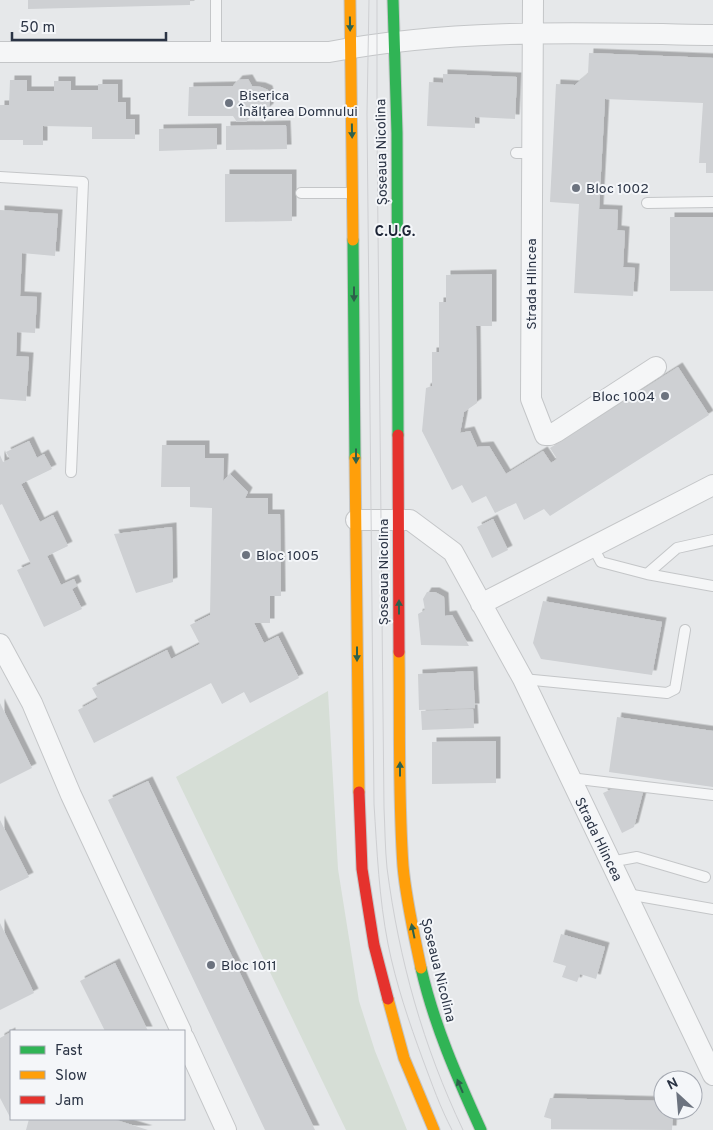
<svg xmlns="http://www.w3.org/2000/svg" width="713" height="1130" font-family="Overpass,sans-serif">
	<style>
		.green { fill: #d6ded6 }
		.building { fill: #ced0d3; filter: url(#shadow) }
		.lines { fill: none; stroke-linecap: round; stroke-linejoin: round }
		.lane-casing { stroke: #c4c6c8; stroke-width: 12 }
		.street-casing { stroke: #c4c6c8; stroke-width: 22 }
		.fast-casing { stroke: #c4c6c8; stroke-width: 13 }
		.slow-casing { stroke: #c4c6c8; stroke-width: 13 }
		.jam-casing { stroke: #c4c6c8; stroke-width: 13 }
		.lane { stroke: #f5f6f7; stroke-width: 10 }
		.street { stroke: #f5f6f7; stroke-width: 20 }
		.fast { stroke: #30b455; stroke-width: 11 }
		.slow { stroke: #ff9f0a; stroke-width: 11 }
		.jam { stroke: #e5322d; stroke-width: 11 }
		.tram { stroke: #cecfd2; stroke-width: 1 }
		.oneway { fill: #2d614b }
		.poi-dot { fill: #6c737f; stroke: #f4f6f9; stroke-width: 2 }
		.labels { text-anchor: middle; stroke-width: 4; stroke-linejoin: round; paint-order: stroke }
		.poi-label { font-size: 14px; fill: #2b3445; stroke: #f4f6f9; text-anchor: start }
		.street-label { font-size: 14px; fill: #2b3445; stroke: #f4f6f9 }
		.neighbourhood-label { font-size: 15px; font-weight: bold; fill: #1d2536; stroke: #f4f6f9 }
	</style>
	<defs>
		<filter id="shadow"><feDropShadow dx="4.5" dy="-4.5" stdDeviation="0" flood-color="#0004"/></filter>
	</defs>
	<rect width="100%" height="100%" fill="#e6e8ea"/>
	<path class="green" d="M328,691L338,869L359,1001L375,1051L407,1130H346L176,777Z"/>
	<path class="building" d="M28,0H190V5L28,9Z
		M589,53L713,58V173H706V163H699L703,103L605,99L599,209L618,210L617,230L625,231L623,267L635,268L633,296L574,293L579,204L550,202L556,84L575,85L588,74Z
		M443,74L517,77L515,119L475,117V128L427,126L429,82L443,83Z
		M248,79L252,86L261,87L268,90L270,99L269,108L263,113L253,114L247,121L237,122L233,116H188L189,87L233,86L238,80Z
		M10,80H27V91H54V81H71V90H98V84H118V102H126V119H135V139H92V127L43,126V145H23V140H0V105H9Z
		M286,125L287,149L226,150V126Z
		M217,128V149L159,151V129Z
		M225,174H292V221L225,222Z
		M0,210L58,214L55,256L22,253L20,296L37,297L35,333L17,332L16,356L29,357L26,401L0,399Z
		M670,217H713V291H670Z
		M492,274V326H476L477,403L464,412L460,433L470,431L477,447L489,446L506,474L543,451L551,463L557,459L550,448L678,367L709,415L550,516L544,509L524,520L516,503L495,513L486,496L472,503L462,485L452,490L422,431L426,388L432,386V352H439V302H446V275Z
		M29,441L37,458L44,454L52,469L21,484L40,522L53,515L68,546L47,556L61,585L74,579L77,586L72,589L82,609L44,627L17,570L31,564L2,504L0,505V455L3,462L10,459L6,452Z
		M162,445H205V458H224L223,481L230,474L248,492L245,498H268V514H280L281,596H270V623H254L264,643L278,636L299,678L250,703L244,692L222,704L211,683L94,743L78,710L98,699L92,688L167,650L171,659L200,644L190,625L210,615L212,508L190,507V487H161Z
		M493,519L508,550L492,558L477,527Z
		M172,527L173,582L136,593L114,534Z
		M427,592H435L444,597L445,616L452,615L469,646L421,645L418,614L425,610L423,599Z
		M543,601L662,622L652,675L541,659L533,643Z
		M473,671L475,708L419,710L418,674Z
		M0,703L32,768L0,784Z
		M473,709L474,728L422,730L421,711Z
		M617,717L713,731V787L609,772Z
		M496,741V783L432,784V742Z
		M148,781L315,1130H265L108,800Z
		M614,788L643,792L634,827L622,833L603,793Z
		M0,820L29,877L0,891Z
		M0,923L34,993L0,1010Z
		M561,934L605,947L596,979L580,974L577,982L562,977L566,966L553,962Z
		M115,963L148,1031H105L80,981Z
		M11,1032V1119L0,1098V1038Z
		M550,1098L663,1101V1110H673L672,1130L551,1129V1119L544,1117Z
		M29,1119H113L148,1130H26Z"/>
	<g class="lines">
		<defs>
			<path id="lane" d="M216,52V0
				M516,153H532
				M0,177L83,182L71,472
				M301,193H352
				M647,203L713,202
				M593,547L601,562L647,574L713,586
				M647,574L677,548L713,540
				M523,679L667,693L675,689L685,630
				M570,778L713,795
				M610,862L637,857L705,877
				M627,894L713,909"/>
			<path id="street" d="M533,0L531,399L545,435H550L556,432L656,367
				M0,52H329C456,28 585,33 713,35
				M356,520H410L453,552L523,679L713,1075
				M481,604L713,485
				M0,644L32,703L71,795L181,1031
				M184,1038L226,1130"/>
			<path id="fast" d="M393,0L397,133L398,435
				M353,240L355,458
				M421,968C434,1025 457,1077 481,1130"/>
			<path id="slow" d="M350,0L353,240
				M355,458L359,792
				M399,652C400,723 398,795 403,866C406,900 414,934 421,968
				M388,999L404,1058L434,1130"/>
			<path id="jam" d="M398,435L399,652
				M359,792L362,869L374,945L388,999"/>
		</defs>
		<use href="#lane" class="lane-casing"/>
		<use href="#street" class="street-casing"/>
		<use href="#fast" class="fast-casing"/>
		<use href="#slow" class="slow-casing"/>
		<use href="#jam" class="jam-casing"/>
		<use href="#lane" class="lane"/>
		<use href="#street" class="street"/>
		<use href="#fast" class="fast"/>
		<use href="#slow" class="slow"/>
		<use href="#jam" class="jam"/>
		<path class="tram" d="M369,0L367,114L374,804C377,851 379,898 388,944C396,984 409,1022 423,1060C432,1084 440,1107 452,1130
			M377,0V135L384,808C385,828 385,848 387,868C399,960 423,1046 463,1130"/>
	</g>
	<defs><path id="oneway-solid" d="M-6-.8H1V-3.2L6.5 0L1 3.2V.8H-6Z" transform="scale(1.25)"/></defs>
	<g class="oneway">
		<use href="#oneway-solid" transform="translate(350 24) rotate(89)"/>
		<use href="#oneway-solid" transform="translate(352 131) rotate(89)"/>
		<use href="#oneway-solid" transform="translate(354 294) rotate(90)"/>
		<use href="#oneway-solid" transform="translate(356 456) rotate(90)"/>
		<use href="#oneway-solid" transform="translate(399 607) rotate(-90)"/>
		<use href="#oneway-solid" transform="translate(357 654) rotate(90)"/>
		<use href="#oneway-solid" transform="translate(400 769) rotate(-90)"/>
		<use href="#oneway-solid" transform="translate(413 931) rotate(-102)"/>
		<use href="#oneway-solid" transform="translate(460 1086) rotate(-113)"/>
	</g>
	<g class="poi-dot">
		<circle cx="229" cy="103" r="5"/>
		<circle cx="576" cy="188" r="5"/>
		<circle cx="665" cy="396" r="5"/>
		<circle cx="246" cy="555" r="5"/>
		<circle cx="211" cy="965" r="5"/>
	</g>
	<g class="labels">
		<g class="poi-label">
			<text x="239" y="100">Biserica<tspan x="239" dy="16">Înălțarea Domnului</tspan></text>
			<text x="586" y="193">Bloc 1002</text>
			<text x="655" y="401" text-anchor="end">Bloc 1004</text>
			<text x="256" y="560">Bloc 1005</text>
			<text x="221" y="970">Bloc 1011</text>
		</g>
		<g class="street-label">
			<text transform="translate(381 152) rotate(-91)" y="5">Șoseaua Nicolina</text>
			<text transform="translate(531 284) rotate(-90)" y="5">Strada Hlincea</text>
			<text transform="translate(383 572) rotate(-90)" y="5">Șoseaua Nicolina</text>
			<text transform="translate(599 839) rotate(64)" y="5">Strada Hlincea</text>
			<text transform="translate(439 970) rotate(76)" y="5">Șoseaua Nicolina</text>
		</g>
		<g class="neighbourhood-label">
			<text x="395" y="236">C.U.G.</text>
		</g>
	</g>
	<rect x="10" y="1030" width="175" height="90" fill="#f4f6f9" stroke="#a4a8b1"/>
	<rect x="20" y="1046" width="25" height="8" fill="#30b455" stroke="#a4a8b1"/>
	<text x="55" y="1055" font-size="15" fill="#2b3445">Fast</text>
	<rect x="20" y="1071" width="25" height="8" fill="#ff9f0a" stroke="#a4a8b1"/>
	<text x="55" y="1080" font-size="15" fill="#2b3445">Slow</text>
	<rect x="20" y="1096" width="25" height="8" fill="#e5322d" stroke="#a4a8b1"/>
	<text x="55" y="1105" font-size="15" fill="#2b3445">Jam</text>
	<g transform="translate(678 1095) rotate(334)"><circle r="24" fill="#f4f6f9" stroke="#a4a8b1"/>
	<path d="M0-4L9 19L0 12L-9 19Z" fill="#6c737f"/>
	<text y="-8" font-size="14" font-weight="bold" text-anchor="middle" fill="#2b3445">N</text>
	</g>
	<path d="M12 32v8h154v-8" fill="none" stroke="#2b3445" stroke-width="2.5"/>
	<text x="20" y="32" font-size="15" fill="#2b3445" stroke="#f4f6f9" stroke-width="4" paint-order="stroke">50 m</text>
</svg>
